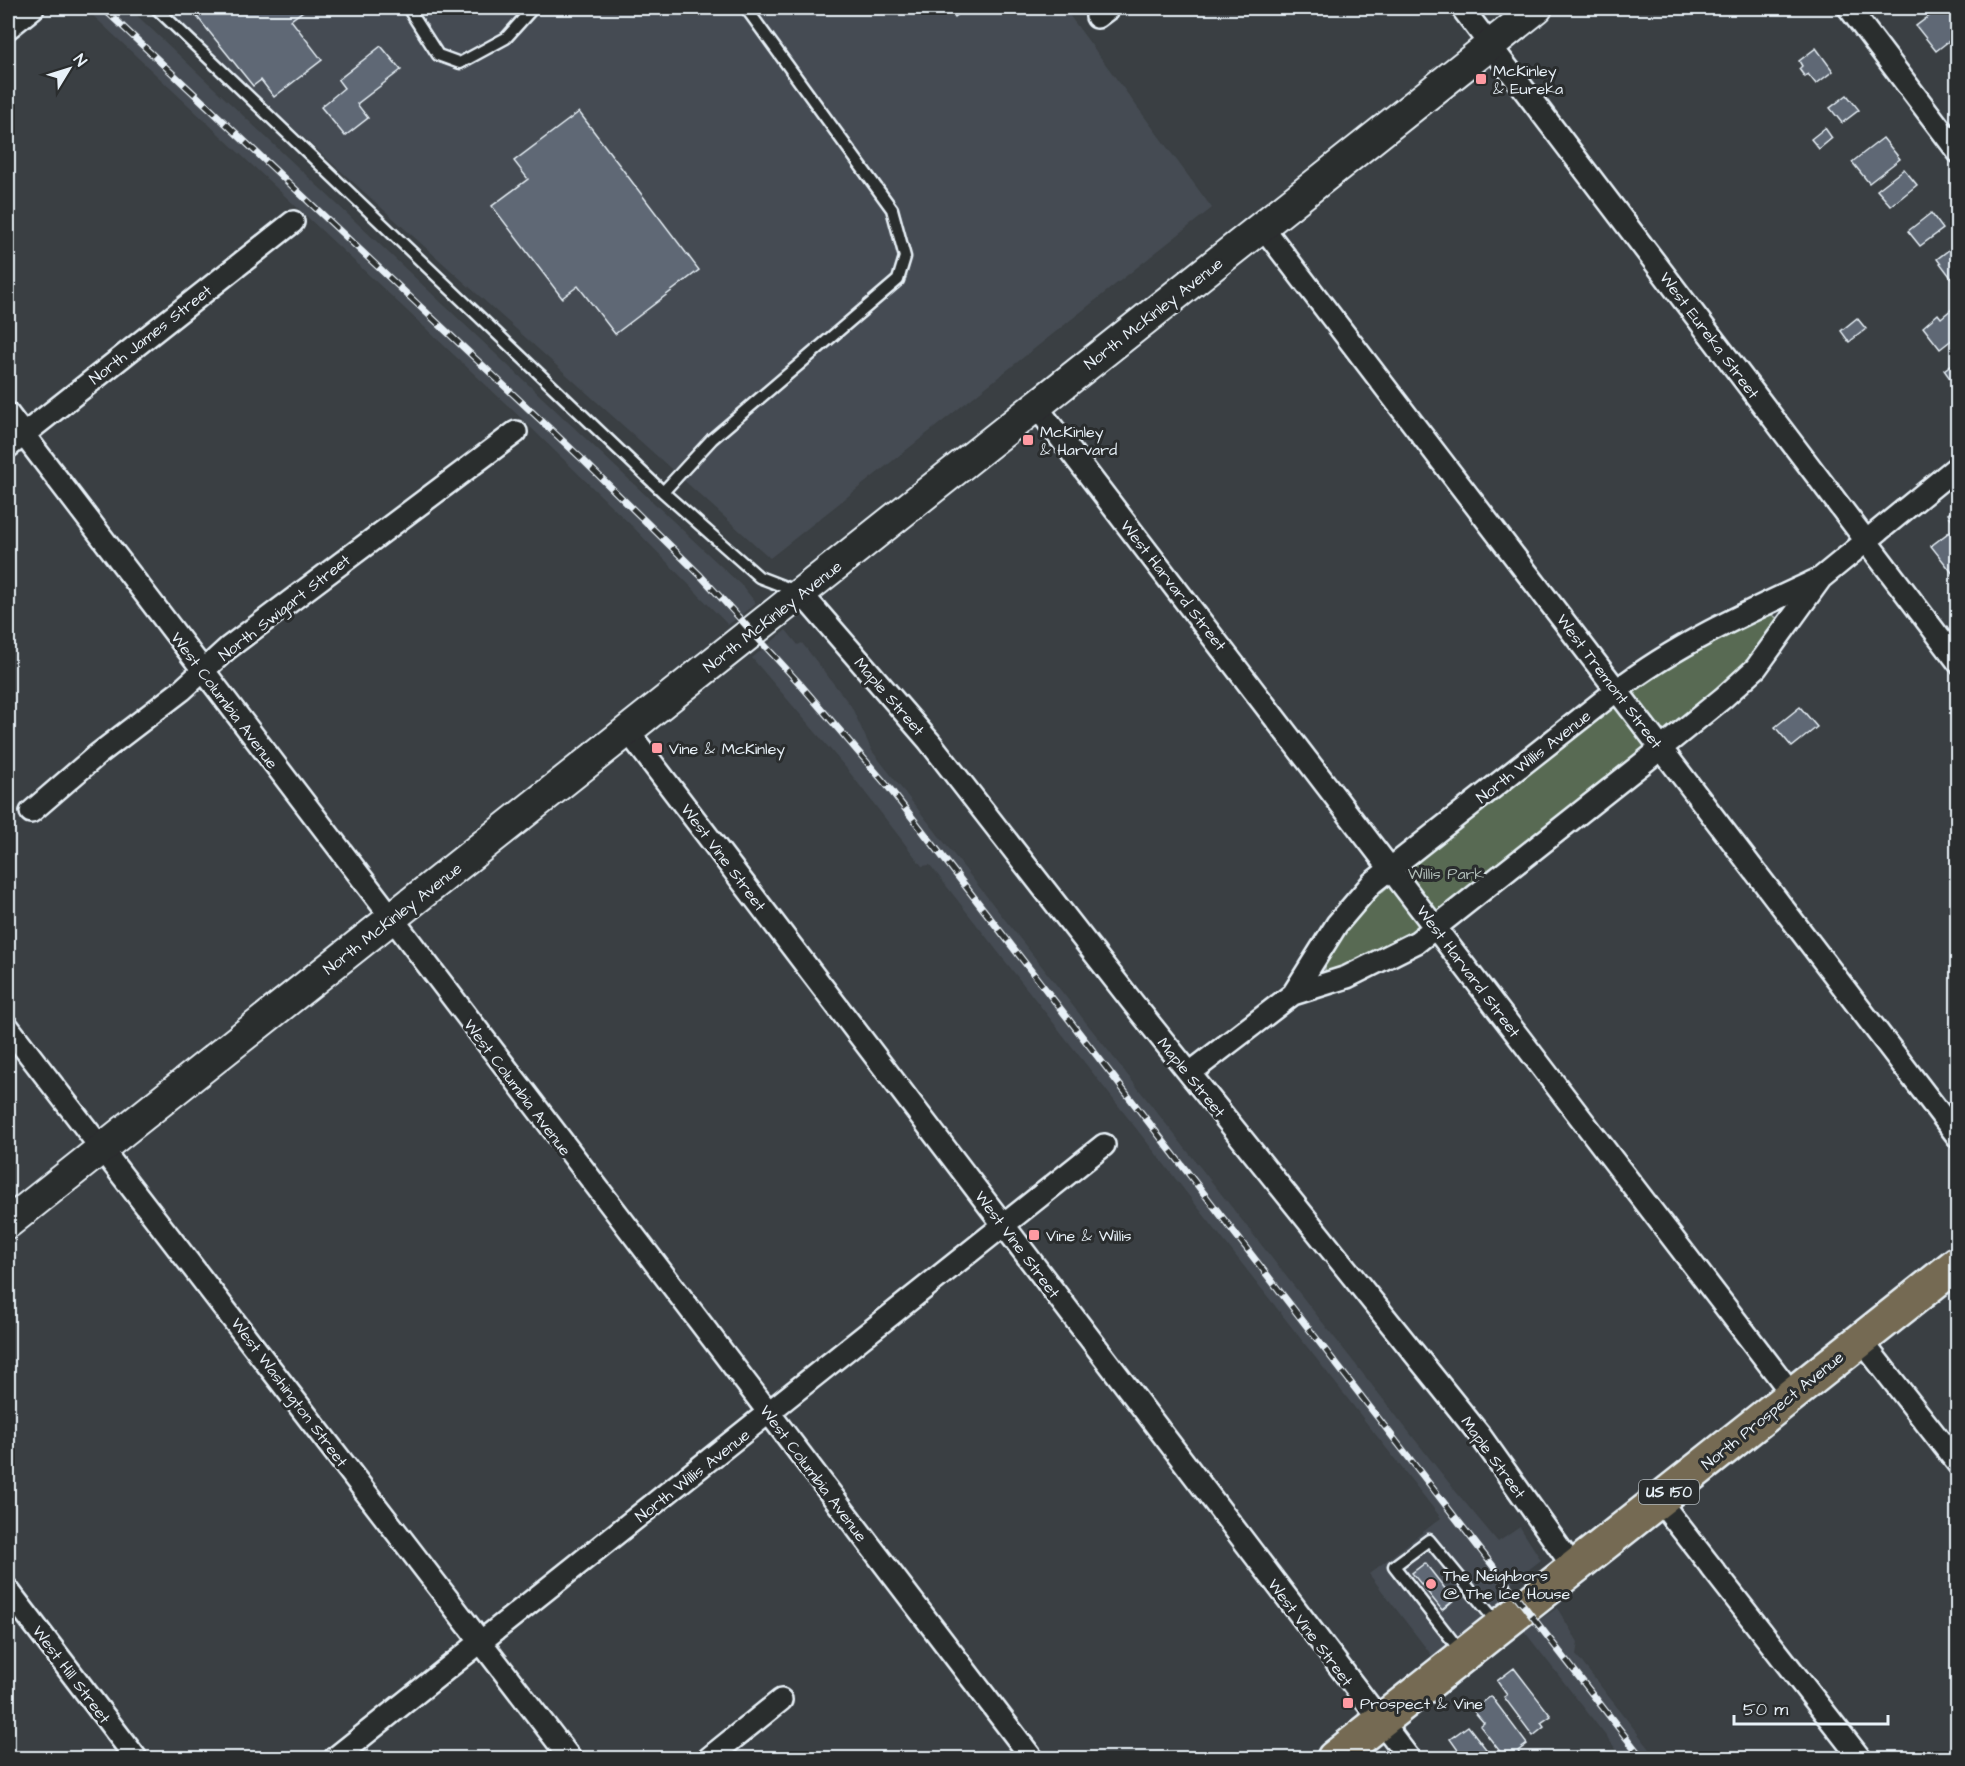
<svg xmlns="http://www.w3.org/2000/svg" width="1965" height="1766" font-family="'Architects Daughter',sans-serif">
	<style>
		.built { fill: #454b52 }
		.green { fill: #586a53; stroke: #a0aea6; stroke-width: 1.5 }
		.building { fill: #5e6875; stroke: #e8f1f8; stroke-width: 1.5 }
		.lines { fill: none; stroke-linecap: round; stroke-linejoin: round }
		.lane-casing { stroke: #e8f1f8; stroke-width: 15 }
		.street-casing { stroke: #e8f1f8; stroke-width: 26 }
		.secondary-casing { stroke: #e8f1f8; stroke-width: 34 }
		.primary-casing { stroke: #e8f1f8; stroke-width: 38 }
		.lane { stroke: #2a2d2e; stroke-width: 10 }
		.street { stroke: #2a2d2e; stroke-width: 21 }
		.secondary { stroke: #2a2d2e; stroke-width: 30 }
		.primary { stroke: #746b52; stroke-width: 33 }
		.rail-casing { stroke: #e8f1f8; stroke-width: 7 }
		.rail { stroke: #2a2d2e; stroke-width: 4.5; stroke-dasharray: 14; stroke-linecap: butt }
		.poi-dot { fill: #ff9aa2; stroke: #2a2d2e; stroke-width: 2 }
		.labels { text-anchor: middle; stroke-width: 6; stroke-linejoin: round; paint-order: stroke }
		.shield { fill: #2a2d2e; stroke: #afb6bb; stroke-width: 1.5 }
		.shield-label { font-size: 15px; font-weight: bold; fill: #e8f1f8 }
		.poi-label { font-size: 16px; fill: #e8f1f8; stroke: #2a2d2e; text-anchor: start }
		.street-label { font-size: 16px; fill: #e8f1f8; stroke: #2a2d2e }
		.park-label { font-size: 16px; fill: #aebbb6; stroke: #2a2d2e }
	</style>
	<rect width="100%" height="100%" fill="#3a3f43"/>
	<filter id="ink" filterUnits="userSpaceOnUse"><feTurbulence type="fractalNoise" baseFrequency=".0167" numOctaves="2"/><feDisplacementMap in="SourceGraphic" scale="12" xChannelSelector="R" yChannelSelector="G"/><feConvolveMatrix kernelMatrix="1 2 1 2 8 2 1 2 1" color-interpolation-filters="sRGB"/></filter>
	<g filter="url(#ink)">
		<path class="built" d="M85,8H129L743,587L756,603L728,625L634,528L521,418Z
			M166,8H1064L1212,208L770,558L232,73Z
			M786,630L798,645L802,643L851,706L872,751L1457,1493L1498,1542L1520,1527L1541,1560L1499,1593L1505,1601L1433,1657L1369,1574L1441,1518L930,865L922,866L847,769L752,658Z
			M1557,1608L1578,1642L1576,1655L1657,1758H1623L1524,1631Z"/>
		<path class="green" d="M1767,612L1777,618L1778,623L1751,661L1714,694L1460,899L1378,955L1330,973L1325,970V961L1352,919L1426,852L1659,670Z"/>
		<path class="building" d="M190,8H307L291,20L322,60L274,97L261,80L253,86Z
			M947,8H966L955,17Z
			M1940,8H1949L1958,18V34L1936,51L1916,26Z
			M381,46L401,70L357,104L368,118L345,136L321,107L344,88L338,80Z
			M1816,48L1833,71L1816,84L1808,74L1805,77L1799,69L1802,66L1799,61Z
			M1847,95L1859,110L1842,123L1830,108Z
			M579,112L699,270L615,334L578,286L562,298L492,206L528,179L514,161Z
			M1825,128L1832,138L1819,149L1811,139Z
			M1883,138L1900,159L1869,183L1852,162Z
			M1904,169L1917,185L1891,206L1877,190Z
			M1931,213L1943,229L1920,246L1908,231Z
			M1958,243V274L1952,279L1937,259Z
			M1958,304V335L1940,349L1923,327L1938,314L1941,318Z
			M1857,318L1866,329L1849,342L1841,331Z
			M1958,360V382L1954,384L1944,370Z
			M1958,507V580L1931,546L1957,526L1948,514Z
			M1800,707L1817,727L1792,747L1775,727Z
			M1425,1563L1454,1600L1442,1610L1412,1573Z
			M1514,1668L1551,1716L1541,1723L1544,1727L1533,1736L1504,1697L1507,1695L1497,1681Z
			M1491,1696L1527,1744L1518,1751L1521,1756L1518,1758H1505L1480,1726L1484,1723L1473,1710Z
			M1468,1726L1493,1758H1459L1457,1755L1460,1753L1450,1739Z"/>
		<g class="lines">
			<defs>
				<path id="lane" d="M156,8L663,492L759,577L798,592
					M408,8L438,55L460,63L506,38L533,8
					M663,492L712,439L898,280L905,257L892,209L746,8
					M1462,1653L1394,1566L1429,1540L1499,1625"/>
				<path id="street" d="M1462,8L1958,662
					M1849,8L1958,152
					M1097,17L1109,8
					M8,28L33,8
					M1262,226L1958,1137
					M1036,406L1792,1394
					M8,414L1032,1758
					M8,447L293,222
					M801,593L929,741L1133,1003L1479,1434L1574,1568
					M627,730L1409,1758
					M31,812L97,755L182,690L228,648L516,432
					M1293,994L1337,924L1372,883L1617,690C1678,643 1752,610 1821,578
					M8,1027L570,1758
					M1190,1073L1293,994L1347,977L1417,942L1643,763L1723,698L1756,668L1821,578L1958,466
					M1861,1340L1958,1464
					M1659,1500L1860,1758
					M8,1590L136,1758
					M335,1758L1104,1145
					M709,1758L781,1700"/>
				<path id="secondary" d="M8,1223L1537,8"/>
				<path id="primary" d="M1334,1758L1958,1263"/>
			</defs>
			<use href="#lane" class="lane-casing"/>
			<use href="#street" class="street-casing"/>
			<use href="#secondary" class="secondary-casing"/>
			<use href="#primary" class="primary-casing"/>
			<use href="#lane" class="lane"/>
			<use href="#street" class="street"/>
			<use href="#secondary" class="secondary"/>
			<use href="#primary" class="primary"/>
			<defs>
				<path id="rail" d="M103,8L581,458L700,575L800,684L890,789L1642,1758"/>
			</defs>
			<use href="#rail" class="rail-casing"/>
			<use href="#rail" class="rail"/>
		</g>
	</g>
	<g class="poi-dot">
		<rect x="1475" y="73" width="12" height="12" rx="3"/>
		<rect x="1022" y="434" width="12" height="12" rx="3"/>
		<rect x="651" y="742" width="12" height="12" rx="3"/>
		<rect x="1028" y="1229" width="12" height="12" rx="3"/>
		<circle cx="1431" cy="1584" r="6"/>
		<rect x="1342" y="1697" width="12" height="12" rx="3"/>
	</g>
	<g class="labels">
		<rect class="shield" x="1639" y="1480" width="60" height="24" rx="4.5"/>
		<g class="shield-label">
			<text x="1669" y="1497">US 150</text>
		</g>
		<g class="poi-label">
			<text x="1493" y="76">McKinley<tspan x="1493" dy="18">&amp; Eureka</tspan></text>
			<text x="1040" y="437">McKinley<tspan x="1040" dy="18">&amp; Harvard</tspan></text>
			<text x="669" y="754">Vine &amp; McKinley</text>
			<text x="1046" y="1241">Vine &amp; Willis</text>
			<text x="1443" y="1581">The Neighbors<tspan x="1443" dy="18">@ The Ice House</tspan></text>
			<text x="1360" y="1709">Prospect &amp; Vine</text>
		</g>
		<g class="street-label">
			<text transform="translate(1153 313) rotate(-38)" y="6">North McKinley Avenue</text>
			<text transform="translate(150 334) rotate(-38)" y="6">North James Street</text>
			<text transform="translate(1710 335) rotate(53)" y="6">West Eureka Street</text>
			<text transform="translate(1174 585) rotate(52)" y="6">West Harvard Street</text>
			<text transform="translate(284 607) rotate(-38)" y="6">North Swigart Street</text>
			<text transform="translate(772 616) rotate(-38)" y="6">North McKinley Avenue</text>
			<text transform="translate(1610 681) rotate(53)" y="6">West Tremont Street</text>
			<text transform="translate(890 696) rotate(49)" y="6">Maple Street</text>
			<text transform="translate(225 700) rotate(53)" y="6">West Columbia Avenue</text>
			<text transform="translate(1533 756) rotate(-38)" y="6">North Willis Avenue</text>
			<text transform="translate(724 857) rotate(53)" y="6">West Vine Street</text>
			<text transform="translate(392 918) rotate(-38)" y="6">North McKinley Avenue</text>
			<text transform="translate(1469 971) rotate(53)" y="6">West Harvard Street</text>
			<text transform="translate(1192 1077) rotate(51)" y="6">Maple Street</text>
			<text transform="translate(518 1087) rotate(53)" y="6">West Columbia Avenue</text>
			<text transform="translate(1018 1244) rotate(53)" y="6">West Vine Street</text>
			<text transform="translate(290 1392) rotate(53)" y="6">West Washington Street</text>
			<text transform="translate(1772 1410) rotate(-39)" y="6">North Prospect Avenue</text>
			<text transform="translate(1494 1457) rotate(54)" y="6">Maple Street</text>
			<text transform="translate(814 1473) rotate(53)" y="6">West Columbia Avenue</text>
			<text transform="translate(692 1475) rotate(-38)" y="6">North Willis Avenue</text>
			<text transform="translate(1311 1632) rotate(53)" y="6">West Vine Street</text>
			<text transform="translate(72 1674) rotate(53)" y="6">West Hill Street</text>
		</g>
		<g class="park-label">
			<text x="1446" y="879">Willis Park</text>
		</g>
	</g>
	<rect width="1965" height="1766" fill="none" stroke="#2a2d2e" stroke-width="30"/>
	<rect x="15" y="15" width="1935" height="1736" fill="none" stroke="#e8f1f8" stroke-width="2" filter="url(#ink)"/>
	<g transform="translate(69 69) rotate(52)" stroke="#2a2d2e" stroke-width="4.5" paint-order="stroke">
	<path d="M0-4.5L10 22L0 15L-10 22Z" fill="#e8f1f8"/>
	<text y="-9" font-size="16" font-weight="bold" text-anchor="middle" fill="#e8f1f8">N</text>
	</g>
	<path d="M1734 1715v9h154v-9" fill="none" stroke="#e8f1f8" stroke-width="3"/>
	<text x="1743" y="1715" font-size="18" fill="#e8f1f8" stroke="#2a2d2e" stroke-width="4.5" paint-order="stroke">50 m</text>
</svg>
